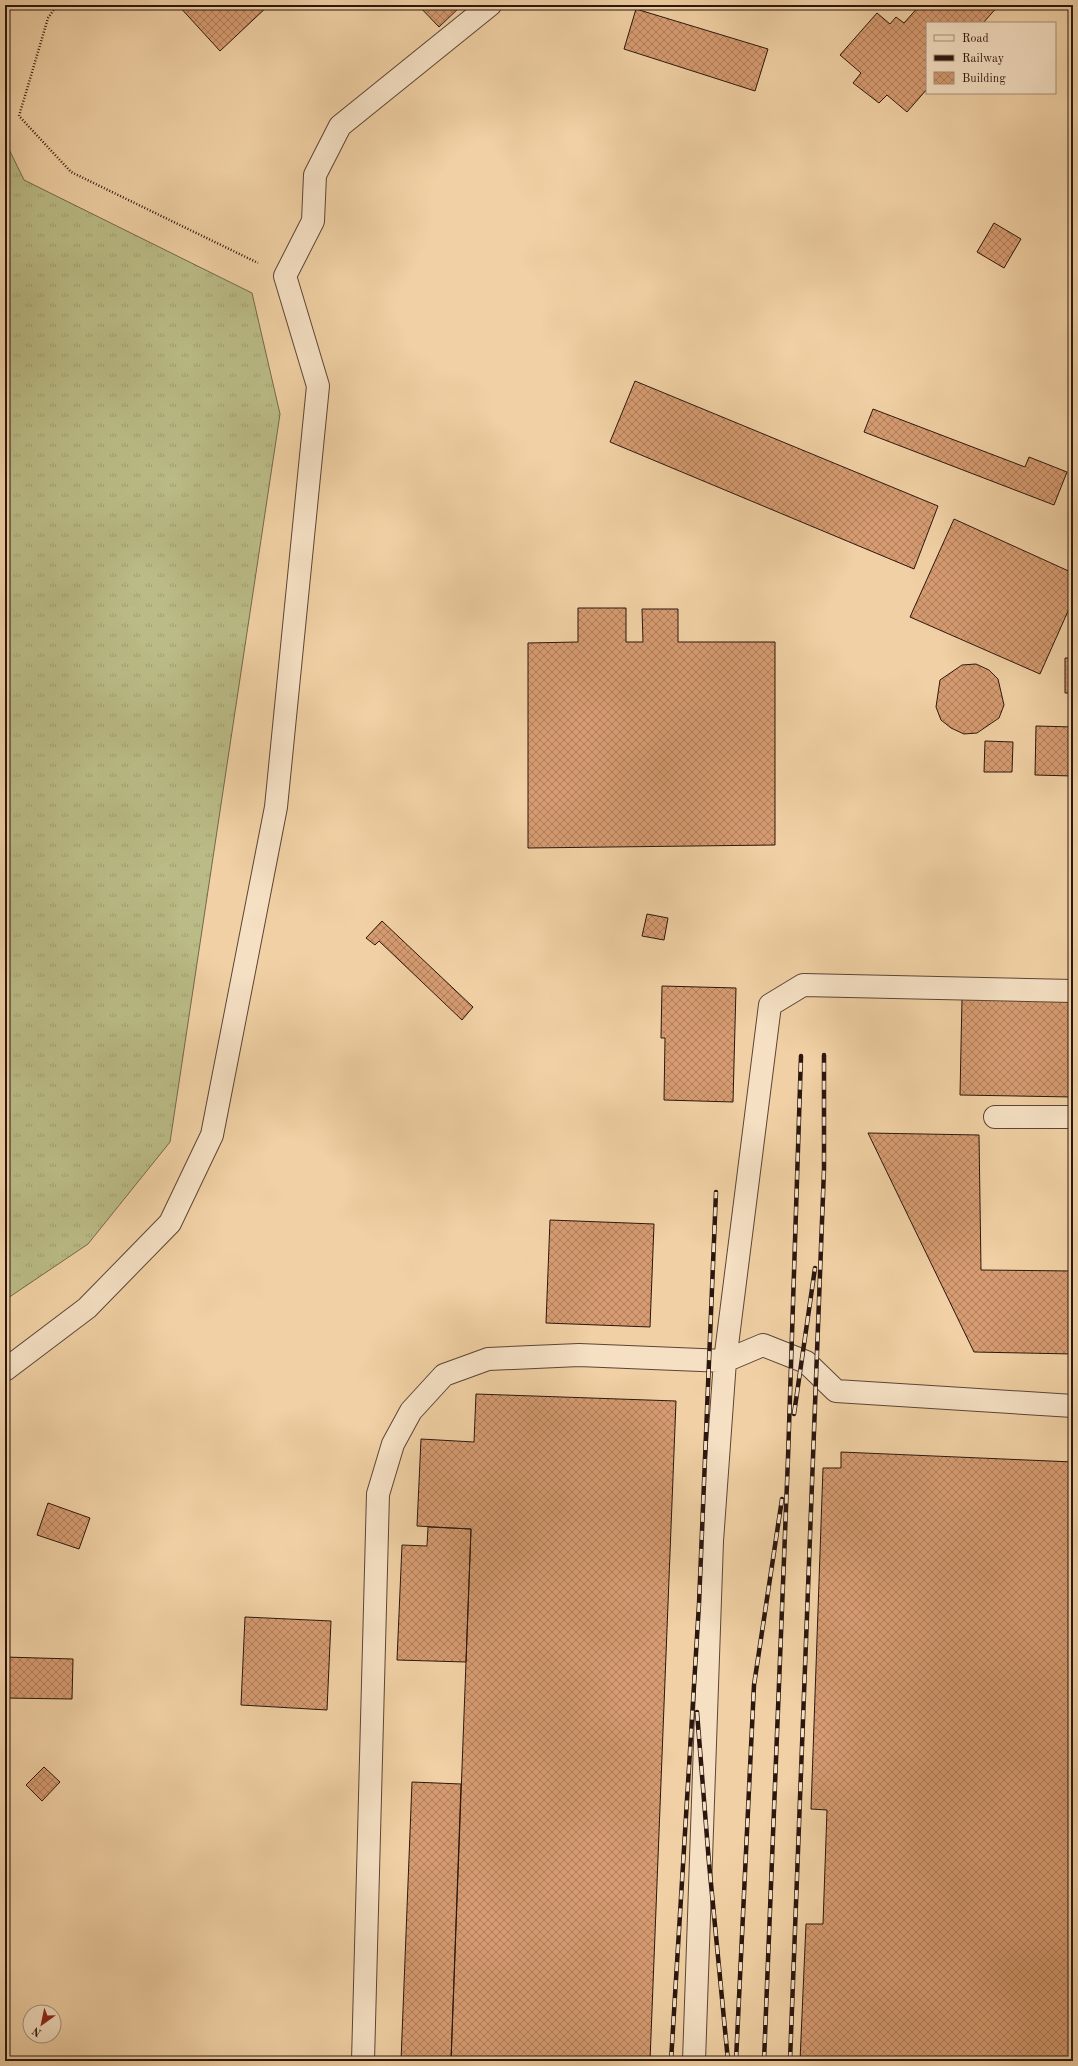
<svg xmlns="http://www.w3.org/2000/svg" width="1078" height="2066" font-family="'Old Standard TT',serif">
	<style>
		.grass { fill: url(#grass-tufts); stroke: #72694a }
		.building { fill: url(#building-cross-hatch); stroke: #2b170e }
		.lines { fill: none; stroke-linecap: round; stroke-linejoin: round }
		.minor-casing { stroke: #5c4534; stroke-width: 24 }
		.path { stroke: #2b170e; stroke-width: 2.5; stroke-dasharray: 1 2; stroke-linecap: butt }
		.minor { stroke: #f5e0c4; stroke-width: 22 }
		.rail-casing { stroke: #2b170e; stroke-width: 4.5 }
		.rail { stroke: #f5e0c4; stroke-width: 3; stroke-dasharray: 9; stroke-linecap: butt }
	</style>
	<defs>
		<pattern id="grass-tufts" width="24" height="20" patternUnits="userSpaceOnUse"><rect width="24" height="20" fill="#babb86"/><path d="M3 7l-1-3M5 7V3M7 7l1-3M15 17l-1-3M17 17v-4M19 17l1-3" fill="none" stroke="#a0a072"/></pattern>
		<pattern id="building-cross-hatch" width="8" height="8" patternUnits="userSpaceOnUse"><rect width="8" height="8" fill="#d69b71"/><path d="M0 0l8 8M0 8l8-8" fill="none" stroke="#ae7d5b"/></pattern>
	</defs>
	<rect width="100%" height="100%" fill="#f0d0a4"/>
	<filter id="stains"><feTurbulence type="fractalNoise" baseFrequency=".005" numOctaves="4"/><feColorMatrix values="0 0 0 0 .2 0 0 0 0 .09 0 0 0 0 .02 0 0 0 .5 -.17"/></filter>
	<radialGradient id="worn" r=".72"><stop offset=".6" stop-color="#630" stop-opacity="0"/><stop offset="1" stop-color="#630" stop-opacity=".3"/></radialGradient>
	<path class="grass" d="M5,141L24,180L252,293L280,414L170,1142L88,1244L5,1300Z"/>
	<path class="building" d="M178,5H269L220,51Z
		M418,5H462L439,27Z
		M920,5H999L983,23H927V89L907,112L887,95L879,103L853,83L861,73L840,55L877,13L890,24L896,17L904,23Z
		M636,9L768,49L755,91L624,49Z
		M994,223L1021,239L1004,268L977,252Z
		M635,381L938,506L914,569L610,442Z
		M873,409L1025,467L1029,457L1067,472L1054,505L864,432Z
		M954,519L1073,573V600L1040,674L910,617Z
		M578,608H626V642H643L642,609H678V642H775V845L528,848V643L578,642Z
		M1065,658H1073V693H1065Z
		M976,664L989,670L998,679L1004,705L999,718L977,733L964,734L951,728L941,720L936,707L940,680L962,665Z
		M1036,726L1073,727V776L1035,775Z
		M985,741L1013,742L1012,772H984Z
		M647,914L668,918L664,940L642,936Z
		M382,921L473,1007L462,1020L379,941L375,945L366,938Z
		M662,986L736,988L733,1102L664,1100L665,1038H661Z
		M962,998L1073,1000V1097L960,1095Z
		M868,1133L979,1135L981,1270L1073,1271V1354L974,1352Z
		M550,1220L654,1224L650,1327L546,1323Z
		M476,1394L676,1401L650,2061H451L471,1529L417,1526L421,1439L474,1442Z
		M841,1452L1073,1462V2061H800L806,1924H823L827,1810L811,1809L823,1468H841Z
		M48,1503L90,1518L79,1549L37,1535Z
		M428,1527L471,1529L466,1662L397,1660L402,1545L427,1546Z
		M245,1617L331,1621L327,1710L241,1705Z
		M5,1657L73,1659L72,1699L5,1698Z
		M44,1767L60,1782L42,1801L26,1785Z
		M412,1782L461,1784L451,2061H401Z"/>
	<g class="lines">
		<defs>
			<path id="minor" d="M995,1117H1073
				M5,1370L87,1308L170,1223L212,1135L276,807L318,386L285,276L313,221L315,175L340,126L490,5
				M363,2061L378,1494L393,1444L411,1411L444,1375L488,1359L579,1355L725,1361L770,1005L803,985L1073,991
				M694,2061L712,1541L725,1361L763,1345L806,1362L836,1391L1073,1406"/>
		</defs>
		<use href="#minor" class="minor-casing"/>
		<path class="path" d="M57,5L48,18L19,116L71,172L258,263"/>
		<use href="#minor" class="minor"/>
		<defs>
			<path id="rail" d="M794,1414L815,1268
				M697,1712L709,1863L728,2061
				M671,2061L699,1604L716,1192
				M736,2061L754,1685L782,1499
				M764,2061L788,1458L801,1056
				M790,2061L824,1169V1055"/>
		</defs>
		<use href="#rail" class="rail-casing"/>
		<use href="#rail" class="rail"/>
	</g>
	<rect width="1078" height="2066" fill="none" stroke="#f0d0a4" stroke-width="20"/>
	<rect x="6" y="6" width="1066" height="2054" fill="none" stroke="#2b170e" stroke-width="2"/>
	<rect x="10" y="10" width="1058" height="2046" fill="none" stroke="#2b170e"/>
	<rect x="926" y="22" width="130" height="72" fill="#f5e0c4" stroke="#a4907b"/>
	<rect x="934" y="35" width="20" height="6" fill="#f5e0c4" stroke="#a4907b"/>
	<text x="962" y="42" font-size="12" fill="#2b170e">Road</text>
	<rect x="934" y="55" width="20" height="6" fill="#2b170e" stroke="#a4907b"/>
	<text x="962" y="62" font-size="12" fill="#2b170e">Railway</text>
	<rect x="934" y="72" width="20" height="12" fill="url(#building-cross-hatch)" stroke="#a4907b"/>
	<text x="962" y="82" font-size="12" fill="#2b170e">Building</text>
	<g transform="translate(42 2024) rotate(213)"><circle r="19" fill="#f5e0c4" stroke="#a4907b"/>
	<path d="M0-3L7 15L0 10L-7 15Z" fill="#8f2418"/>
	<text y="-6" font-size="11" font-weight="bold" text-anchor="middle" fill="#2b170e">N</text>
	</g>
	<rect width="100%" height="100%" filter="url(#stains)"/>
	<rect width="100%" height="100%" fill="url(#worn)"/>
</svg>
